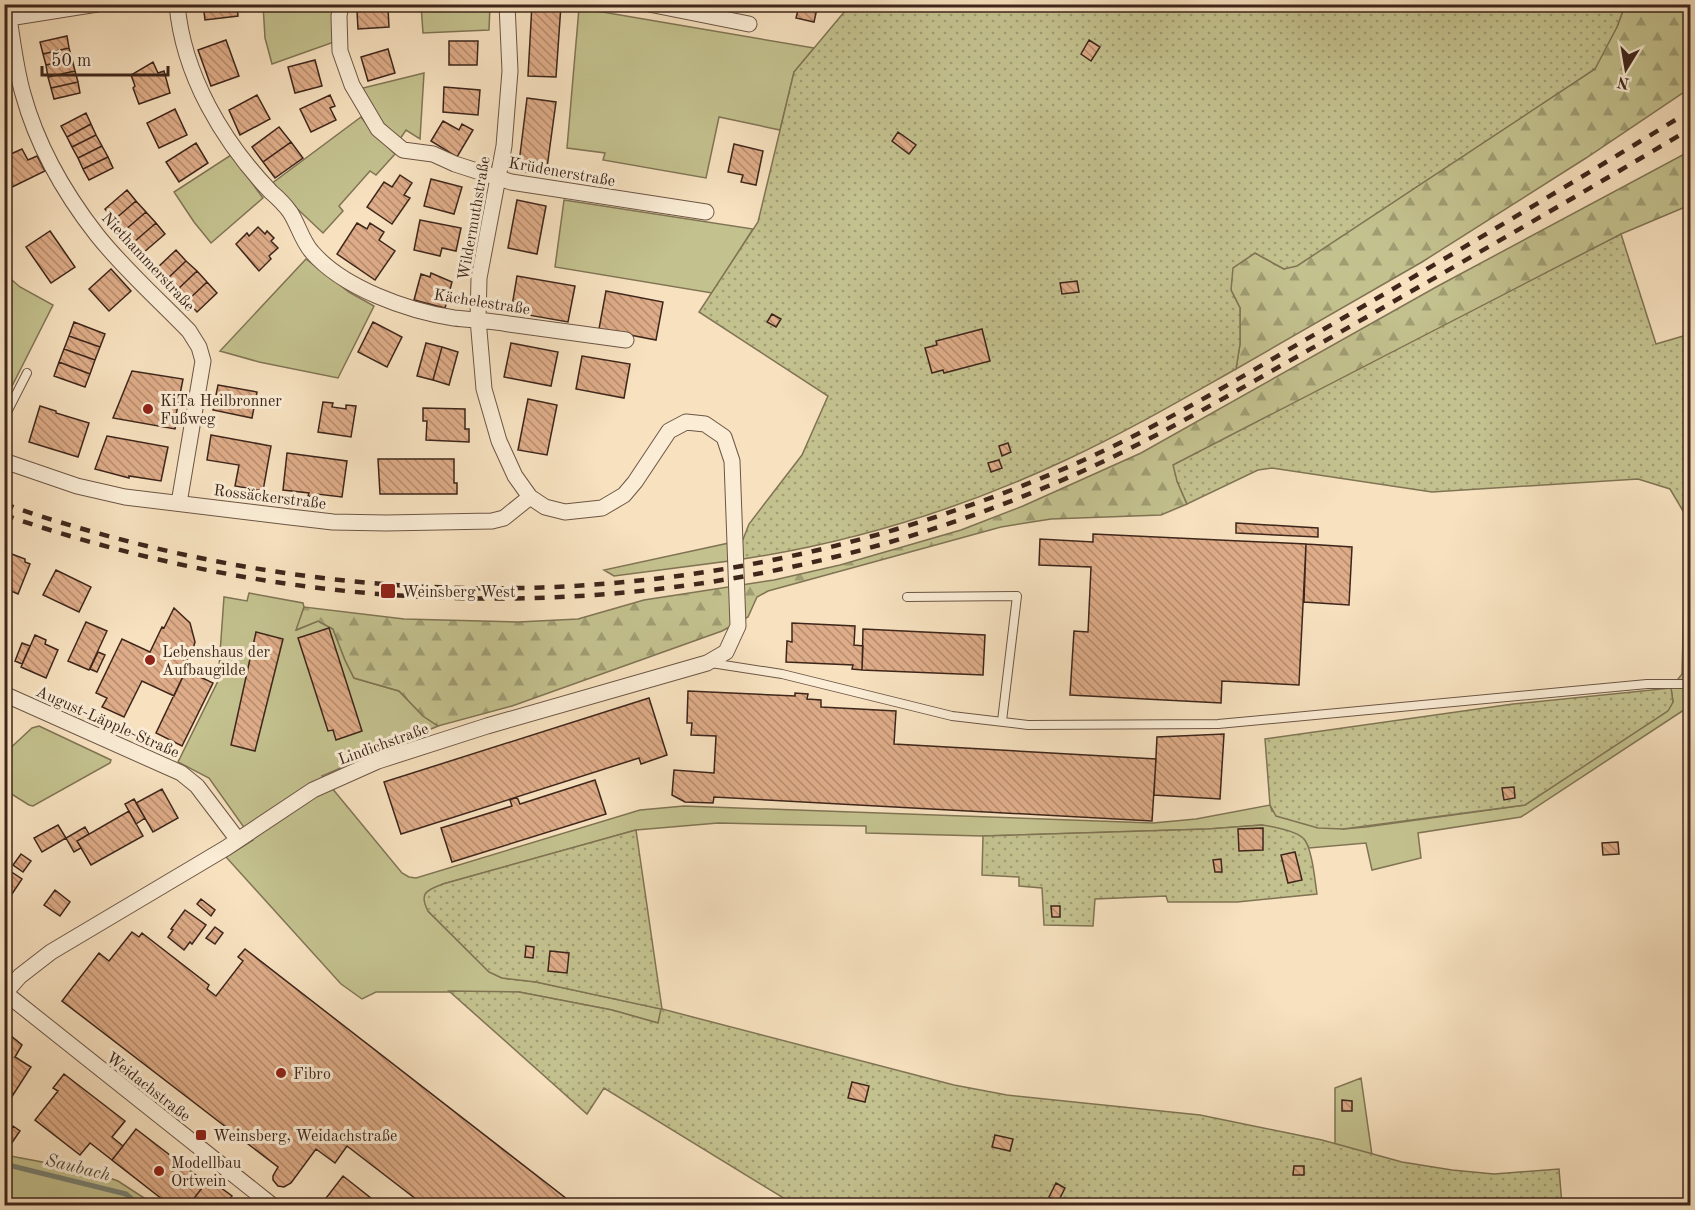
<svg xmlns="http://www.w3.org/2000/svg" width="1695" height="1210" font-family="'Old Standard TT',serif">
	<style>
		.grass { fill: #c3c18e; stroke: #807454; stroke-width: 1.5 }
		.forest { fill: url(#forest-firs); stroke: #807454; stroke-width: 1.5 }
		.garden { fill: url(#garden-dots); stroke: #807454; stroke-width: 1.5 }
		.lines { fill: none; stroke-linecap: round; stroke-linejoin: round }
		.stream { stroke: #788173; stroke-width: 5 }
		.building { fill: url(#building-back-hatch); stroke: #3e261b; stroke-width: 1.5 }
		.lane-casing { stroke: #6c5544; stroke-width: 10 }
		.street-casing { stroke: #6c5544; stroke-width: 17 }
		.lane { stroke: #faecd5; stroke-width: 8 }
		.street { stroke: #faecd5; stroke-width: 15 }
		.rail { stroke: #3e261b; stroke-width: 4.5; stroke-dasharray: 10 10; stroke-linecap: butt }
		.poi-dot { fill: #8f2418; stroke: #faecd5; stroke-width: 2 }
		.labels { text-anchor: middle; stroke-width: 6; stroke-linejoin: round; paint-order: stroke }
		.street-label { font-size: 16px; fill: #3e261b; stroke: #faecd5 }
		.poi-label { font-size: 16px; fill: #3e261b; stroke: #faecd5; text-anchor: start }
		.water-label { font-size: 18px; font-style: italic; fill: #564c40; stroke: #faecd5 }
	</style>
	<defs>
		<pattern id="forest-firs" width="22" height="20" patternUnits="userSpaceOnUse" patternTransform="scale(1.5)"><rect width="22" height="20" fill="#c3c18e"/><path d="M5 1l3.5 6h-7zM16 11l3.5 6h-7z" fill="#a09d73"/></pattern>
		<pattern id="garden-dots" width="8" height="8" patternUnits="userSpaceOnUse" patternTransform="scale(1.5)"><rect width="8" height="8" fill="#c3c18e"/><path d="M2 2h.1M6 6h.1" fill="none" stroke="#a09d73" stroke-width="1.8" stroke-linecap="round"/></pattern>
		<pattern id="building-back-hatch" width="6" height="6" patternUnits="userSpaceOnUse" patternTransform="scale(1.5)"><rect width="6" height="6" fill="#deac88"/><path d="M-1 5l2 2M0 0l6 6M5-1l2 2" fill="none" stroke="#b58c6e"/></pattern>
	</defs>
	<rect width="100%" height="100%" fill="#f7e1bf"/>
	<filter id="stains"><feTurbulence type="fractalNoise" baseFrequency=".00333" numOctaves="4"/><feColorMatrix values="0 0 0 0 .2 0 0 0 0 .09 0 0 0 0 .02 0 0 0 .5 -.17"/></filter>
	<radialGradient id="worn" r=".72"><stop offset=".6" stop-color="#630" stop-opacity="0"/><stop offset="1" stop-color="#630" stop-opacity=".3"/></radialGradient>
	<path class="grass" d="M263,5H335L334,42L272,64L265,38Z
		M421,5H490L489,30L423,33Z
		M579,8L814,48L794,72L780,130L719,117L706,178L603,160L605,153L567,148Z
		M424,73L420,139L406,130L400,139C383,125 369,110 363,88Z
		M361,117L372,131L395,154L376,175L370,171L339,206L343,211L323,233L271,184Z
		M231,155L263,198L211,243L194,222L174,192Z
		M564,200L753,229L712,293L555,267Z
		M306,259L349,292L374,306L338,378L259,362L220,351Z
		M5,274L20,287L53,305L5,400Z
		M729,543V561L614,576L604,570Z
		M249,593L303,603L304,607L297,630L318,621L333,629L345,660L354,678L399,691L423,716L438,726L322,776L402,873L409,877L416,878L640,810L684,806L1153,823L1196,819L1270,805L1272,811L1343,829L1366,827L1525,805L1673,702L1671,688L1682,674L1690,675V706L1521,817L1418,833L1421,858L1372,870L1366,843L1309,848L1304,839L1262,825L1208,829L983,836L866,833V826L718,823L636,830L443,884L428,911L489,972L502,978L536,982L662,1009L658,1023L612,1010L519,992H376L362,999L341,984L226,857L253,840L209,778L178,762L218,681L224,597L247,601Z
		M39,726L111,760L110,763L33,806L29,805L5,790V753L32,728Z
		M1361,1078L1372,1155L1335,1144V1088Z
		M5,1155L90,1171L118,1181L155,1205H5Z"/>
	<path class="forest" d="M1625,5H1690V88L1586,158L1422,262L1236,369L1240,344V308L1231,290L1232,268L1255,253L1284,269L1617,27Z
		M1690,151V205L1621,234L1177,481L1187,504L1161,515L1051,519L1001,527L768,591L757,597L748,617L722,631L512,706L438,726L423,716L399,691L354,678L345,660L333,629L318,621L296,630L304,607L404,619L518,622L578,619L644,600L774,580L840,565L961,530L1023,506L1141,453L1438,286Z"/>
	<path class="garden" d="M850,5H1625L1617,27L1595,69L1297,266L1284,269L1255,253L1233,268L1231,290L1240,308V344L1236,369C1181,400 1126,432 1068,459C966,507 855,542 743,559L742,542L749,524L802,455L828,396L699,312L758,222L794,72Z
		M1621,234L1656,344L1690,334V675L1682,674L1686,516L1670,489L1638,479L1432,492L1272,468L1258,470L1187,504L1177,481L1173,465Z
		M1671,688L1673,702L1668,711L1525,805L1343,829L1318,828L1276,816L1270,805L1265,739L1513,704Z
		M1262,825C1275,827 1293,830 1303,838C1312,846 1315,881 1317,894L1237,902H1168L1166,896L1095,899L1093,926L1044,925L1042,888L1019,886V877L982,875L983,836L1208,829Z
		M636,830L662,1009L954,1085L1007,1095L1200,1115L1322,1140L1402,1162L1452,1170L1494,1174L1559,1169L1562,1205H795L604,1088L587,1114L449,991L519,992L612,1010L658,1023L661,1009L536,982L502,978L489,972L428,911C418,892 428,890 443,884Z"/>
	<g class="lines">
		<path class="stream" d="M4,1164L126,1194L140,1206"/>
	</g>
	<path class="building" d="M203,4H237L238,16L205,20Z
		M532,4L561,5L556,77L528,76Z
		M734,4L732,13L719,10L720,6L715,5Z
		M790,4H818L814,22L796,18L798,10L789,8Z
		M388,9L389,27L358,29L357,11Z
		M67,36L69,48L43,54L40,42Z
		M226,40L239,76L211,86L198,50Z
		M1089,40L1100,47L1091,61L1081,54Z
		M449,41H478L477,65H449Z
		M69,48L72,59L46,65L43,54Z
		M388,49L395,73L368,81L361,57Z
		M72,59L75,71L48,77L46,65Z
		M315,60L322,86L295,93L288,67Z
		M153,62L158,73L164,71L170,93L139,104L133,88L135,86L131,75Z
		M75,71L78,82L51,88L48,77Z
		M78,82L80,93L54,99L51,88Z
		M444,87L480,90L478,115L443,112Z
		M257,95L270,119L240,135L229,110Z
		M330,95L335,106L330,108L336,120L311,132L300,109Z
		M527,98L556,102L546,175L518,171Z
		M175,109L187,135L159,148L147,123Z
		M86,113L91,124L67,137L61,126Z
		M443,121L459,130L462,124L473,130L457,157L431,141Z
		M91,124L96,135L72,147L67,137Z
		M279,127L291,142L263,162L252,147Z
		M898,132L916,145L909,154L892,141Z
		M96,135L102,146L78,158L72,147Z
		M291,142L303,158L275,178L263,162Z
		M196,143L208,163L179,182L166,162Z
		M734,144L763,151L756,185L741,182L743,175L728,172Z
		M102,146L108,157L83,169L78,158Z
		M22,149L28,160L37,156L45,171L4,191V157Z
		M108,157L113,168L89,180L83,169Z
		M400,175L412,183L404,195L410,198L392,224L367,207L384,182L392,187Z
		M431,179L462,187L454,214L424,206Z
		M127,190L136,201L114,220L105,209Z
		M517,200L546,206L537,254L508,248Z
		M136,201L146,212L124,231L114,220Z
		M146,212L156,223L134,242L124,231Z
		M420,220L461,228L456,251L442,248L440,256L414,250Z
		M156,223L165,234L143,253L134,242Z
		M357,223L367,229L370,223L384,232L379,240L395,251L375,280L337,254Z
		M258,227L265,234L267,231L274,238L271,241L278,248L269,256L271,259L259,271L236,244L247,233L249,236Z
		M50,231L75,267L51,283L26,247Z
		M176,250L186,261L166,280L156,269Z
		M186,261L197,271L177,290L166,280Z
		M111,269L131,291L109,311L89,289Z
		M197,271L207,282L187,301L177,290Z
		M431,273L452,282L445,308L414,300L421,274L430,277Z
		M517,276L575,286L568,322L511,312Z
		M1077,281L1079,292L1062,294L1060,283Z
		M207,282L217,293L197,312L187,301Z
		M606,291L663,302L656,340L599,329Z
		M772,314L781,319L776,327L767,322Z
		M74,322L105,334L100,347L69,336Z
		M373,322L402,337L387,367L358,352Z
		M982,329L990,361L944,373L943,370L932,373L925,348L937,345L936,341Z
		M69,336L100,347L95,360L64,349Z
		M426,343L442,347L433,380L417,376Z
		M511,343L558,352L551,386L504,377Z
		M442,347L458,352L449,385L433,380Z
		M64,349L95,360L90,374L59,362Z
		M582,356L630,364L624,398L576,389Z
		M59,362L90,374L85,387L54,376Z
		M132,371L183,379L176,415H178L175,429L113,418Z
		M218,385L257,392L252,418L213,410Z
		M528,399L557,405L547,455L518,450Z
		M323,402L333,403L332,407L346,409V405L356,406L351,437L318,432Z
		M40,406L56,411V413L89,423L78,457L29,442Z
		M423,408L465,409V429H469V442L426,440L427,421H423Z
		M211,435L271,446L263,491L235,486L239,465L207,460Z
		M107,436L168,447L161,481L129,476V478L95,469Z
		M1008,443L1011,452L1002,456L999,446Z
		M287,453L347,461L342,497L317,494V497L308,496L309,493L283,490Z
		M378,459H454V483H457V494H380Z
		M999,460L1002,468L991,472L988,463Z
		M1236,523L1318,528V537L1236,533Z
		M1093,534L1306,544L1299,685L1222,681L1221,703L1070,695L1074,631L1088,632L1091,567L1039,565L1040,539L1093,542Z
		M1306,544L1352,547L1349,605L1304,602Z
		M9,553L25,559V562L30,564L18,594L4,588V554L8,555Z
		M56,570L91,587L79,612L43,595Z
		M174,608L190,623L195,642L192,653L181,667L186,670L174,696L142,681L124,717L102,707L107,698L96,693L122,639L150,652L162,627L164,628Z
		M86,622L107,631L89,670L68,661Z
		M792,623L855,626L854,645L863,646L862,670L852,669L853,665L786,662L787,641L792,642Z
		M329,628L362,731L336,740L333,730L328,731L298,638Z
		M863,629L985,635L983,675L862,670Z
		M256,632L283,639L255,751L231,745Z
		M35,635L46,640L45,644L58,650L46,678L21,667Z
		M22,643L30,646L22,664L15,661Z
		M98,652L105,655L97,672L90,669Z
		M186,670L213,683L182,746L156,733Z
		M688,691L795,696V693L808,694L807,699L821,700V707L896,711L894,744L1156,759L1152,821L714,797L713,803L685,802L672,795L674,770L714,773L716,736L691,735L692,723H687Z
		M649,698L667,755L641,764L639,758L401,834L384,782Z
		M1224,734L1220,799L1154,795L1157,737Z
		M595,780L606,814L452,862L441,828L512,806L510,800L517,797L520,804Z
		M1514,787L1515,798L1504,800L1502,788Z
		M162,789L178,818L153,832L136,803Z
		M134,799L145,818L136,824L125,804Z
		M129,811L143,836L91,865L77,841Z
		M58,825L66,838L42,852L34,838Z
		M85,827L89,834L77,841L81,848L74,852L66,838Z
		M1263,828V850L1239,851L1238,829Z
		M1618,842L1619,854L1603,855L1602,843Z
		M1295,852L1302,880L1288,883L1281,855Z
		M21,854L31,861L23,872L13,865Z
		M1221,859L1222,872H1215L1213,860Z
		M7,869L22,879L12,894L4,889V873Z
		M55,890L70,902L60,916L44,905Z
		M201,899L215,910L211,916L197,904Z
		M1051,906H1060V917H1052Z
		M185,910L206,925L192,944L190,942L184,950L168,937L173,930L171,929Z
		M215,927L223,933L215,944L206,938Z
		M132,932L139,937L142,933L209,985L207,989L216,996L243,961L238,957L245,949L576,1206H425L347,1146L335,1163L316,1149L291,1183L284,1187L278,1186L273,1180V1176L278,1167L62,1001L99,953L109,961Z
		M526,946L534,947L533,958L525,957Z
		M550,951L569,953L567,973L548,971Z
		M4,1030L22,1045L15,1057L31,1067L4,1109Z
		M64,1074L125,1121L112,1137L123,1146L112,1160L90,1143L80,1155L35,1120L58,1091L53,1088Z
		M852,1082L869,1086L865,1102L848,1098Z
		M1342,1100L1352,1101V1111H1342Z
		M13,1126L20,1131L9,1147L4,1144V1140Z
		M136,1129L206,1183L188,1206H171L112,1160Z
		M995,1135L1013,1139L1010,1151L992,1147Z
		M1294,1166H1304V1175H1293Z
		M343,1176L381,1206H328L323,1202Z
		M209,1179L232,1196L225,1206H188Z
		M1056,1183L1065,1188L1058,1202L1049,1197Z"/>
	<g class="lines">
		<defs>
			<path id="lane" d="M4,418L27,373
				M907,597L1017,596L1002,721
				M711,663L782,674L952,716L1028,725L1218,724L1647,684H1690"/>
			<path id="street" d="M6,4L9,18L97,4
				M177,4C183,75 223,142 271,192C278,198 285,205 290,212C298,224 302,241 312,252C343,288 408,311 454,318C472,320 491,321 509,324C548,329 587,335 626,340
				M341,4L339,16L340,51L352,85L378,129L403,150L433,154L455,164L511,182L706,212
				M649,4L749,24
				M9,18C13,43 16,70 23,94C37,145 65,194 97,235C124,269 158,299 189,331L199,347L203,361L179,503
				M4,461L77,486L125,497L290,517L333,522L386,523L492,521L504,518L530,497
				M4,694L181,773L197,786L238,840
				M4,992L273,1206
				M5,993L20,976L51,952L226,848L313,790L378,761L487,726L707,663L726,652L738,626L732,461L724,437L705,424L686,422L669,431L635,482L624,495L602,508L565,512L545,507L530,497L515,476L499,441L484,389L478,319L479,278L504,146L510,71L507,4"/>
		</defs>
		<use href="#lane" class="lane-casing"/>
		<use href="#street" class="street-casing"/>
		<use href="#lane" class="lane"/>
		<use href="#street" class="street"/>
		<path class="rail" d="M4,504C361,627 721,616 1068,467C1156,429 1241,377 1324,329C1447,258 1569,185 1690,111
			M4,515C360,637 729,627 1074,475C1162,436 1246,385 1330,338C1450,269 1571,200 1690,129"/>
	</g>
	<g class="poi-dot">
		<circle cx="148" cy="409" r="6"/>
		<rect x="380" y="583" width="16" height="16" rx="3"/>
		<circle cx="150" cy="660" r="6"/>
		<circle cx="281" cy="1073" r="6"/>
		<rect x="195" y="1129" width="12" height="12" rx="3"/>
		<circle cx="159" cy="1171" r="6"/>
	</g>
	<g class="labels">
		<g class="street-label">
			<text transform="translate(562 171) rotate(10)" y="6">Krüdenerstraße</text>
			<text transform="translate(473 218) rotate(-80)" y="6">Wildermuthstraße</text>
			<text transform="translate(149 261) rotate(47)" y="6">Niethammerstraße</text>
			<text transform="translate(482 301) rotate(9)" y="6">Kächelestraße</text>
			<text transform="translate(270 496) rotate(7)" y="6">Rossäckerstraße</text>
			<text transform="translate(108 721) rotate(24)" y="6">August-Läpple-Straße</text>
			<text transform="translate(383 743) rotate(-20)" y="6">Lindichstraße</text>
			<text transform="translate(149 1086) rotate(38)" y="6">Weidachstraße</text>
		</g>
		<g class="poi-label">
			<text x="160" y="406">KiTa Heilbronner<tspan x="160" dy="18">Fußweg</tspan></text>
			<text x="402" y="597">Weinsberg West</text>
			<text x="162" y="657">Lebenshaus der<tspan x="162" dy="18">Aufbaugilde</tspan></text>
			<text x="293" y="1079">Fibro</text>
			<text x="213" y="1141">Weinsberg, Weidachstraße</text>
			<text x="171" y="1168">Modellbau<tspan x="171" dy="18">Ortwein</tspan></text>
		</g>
		<g class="water-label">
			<text transform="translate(78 1167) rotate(14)" y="6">Saubach</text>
		</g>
	</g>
	<rect width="1695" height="1210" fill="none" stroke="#f7e1bf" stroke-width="24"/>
	<rect x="6" y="6" width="1683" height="1198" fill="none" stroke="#3e261b" stroke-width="3"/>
	<rect x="12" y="12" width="1671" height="1186" fill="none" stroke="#3e261b" stroke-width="1.5"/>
	<g transform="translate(1626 69) rotate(191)" stroke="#faecd5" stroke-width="4.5" paint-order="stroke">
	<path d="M0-4.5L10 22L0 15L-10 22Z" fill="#3e261b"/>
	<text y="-9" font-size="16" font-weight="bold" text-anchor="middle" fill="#3e261b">N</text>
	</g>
	<path d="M42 66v9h126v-9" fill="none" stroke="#3e261b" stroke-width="3"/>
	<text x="51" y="66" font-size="18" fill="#3e261b" stroke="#faecd5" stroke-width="4.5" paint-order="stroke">50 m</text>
	<rect width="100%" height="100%" filter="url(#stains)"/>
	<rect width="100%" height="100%" fill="url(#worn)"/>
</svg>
